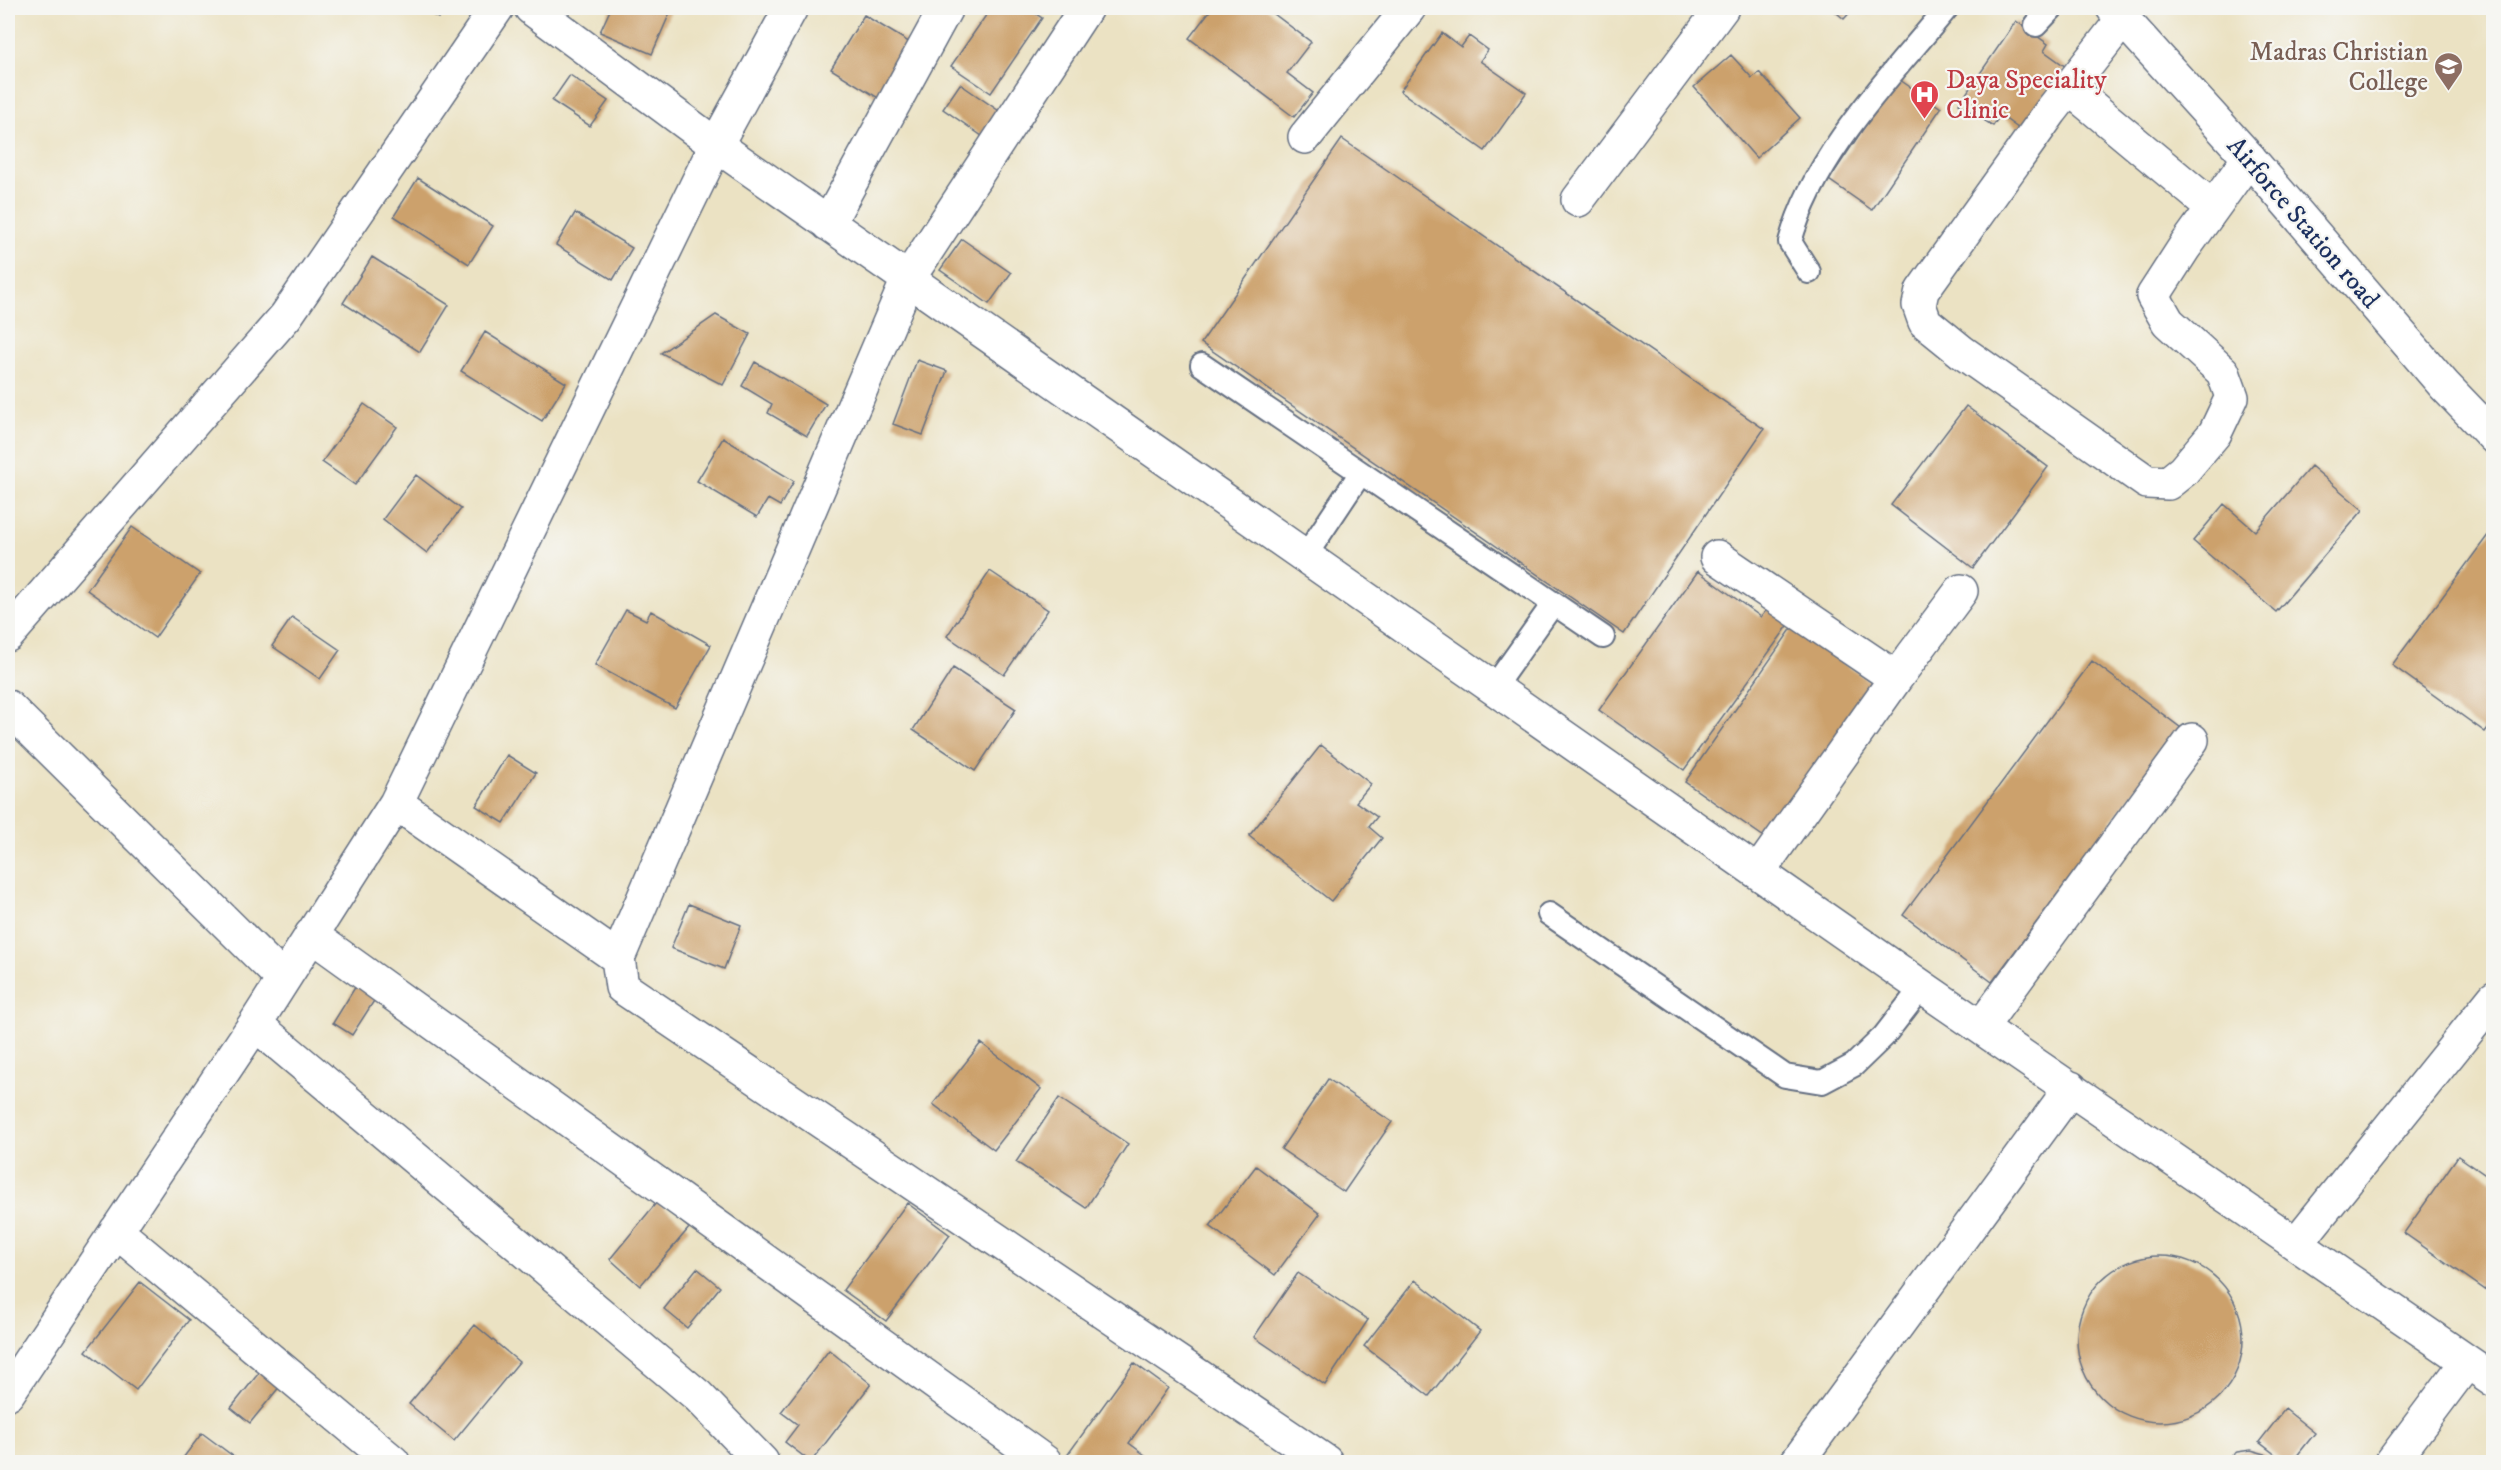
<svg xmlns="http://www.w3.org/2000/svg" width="2501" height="1470" font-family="'IM FELL DW Pica',serif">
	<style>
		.building { fill: #cca16c }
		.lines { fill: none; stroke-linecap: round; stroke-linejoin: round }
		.service-casing { stroke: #646e81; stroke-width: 26 }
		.minor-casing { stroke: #646e81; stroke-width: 36 }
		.tertiary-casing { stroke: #646e81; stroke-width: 36 }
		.service { stroke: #fff; stroke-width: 22 }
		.minor { stroke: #fff; stroke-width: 33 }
		.tertiary { stroke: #fff; stroke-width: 33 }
		.labels { text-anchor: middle; stroke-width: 4.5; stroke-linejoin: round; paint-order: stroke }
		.education-label { font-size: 26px; fill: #785e54; stroke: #f6f6f2; text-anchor: end }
		.health-label { font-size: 26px; fill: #be3a42; stroke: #f6f6f2; text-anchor: start }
		.street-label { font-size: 26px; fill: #1b2f5e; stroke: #f6f6f2 }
	</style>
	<rect width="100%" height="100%" fill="#f6f6f2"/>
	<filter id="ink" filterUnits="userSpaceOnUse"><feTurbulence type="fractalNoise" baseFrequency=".0167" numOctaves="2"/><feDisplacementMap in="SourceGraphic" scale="12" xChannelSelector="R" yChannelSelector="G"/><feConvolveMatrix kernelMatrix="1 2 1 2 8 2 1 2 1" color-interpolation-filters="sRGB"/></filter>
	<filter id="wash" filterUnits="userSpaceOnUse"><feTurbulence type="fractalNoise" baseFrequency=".008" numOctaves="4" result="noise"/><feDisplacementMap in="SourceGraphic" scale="24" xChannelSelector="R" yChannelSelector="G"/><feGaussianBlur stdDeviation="1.35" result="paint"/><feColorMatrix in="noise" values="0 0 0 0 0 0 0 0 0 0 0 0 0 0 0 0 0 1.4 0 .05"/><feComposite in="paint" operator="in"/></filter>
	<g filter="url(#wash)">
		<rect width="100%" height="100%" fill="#ebe2c3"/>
		<g id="blocks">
			<path class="building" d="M420,8H444L438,18Z
				M611,8H672L652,54L600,32Z
				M991,8H1027L1042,18L991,93L951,66Z
				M1212,8H1266L1311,42L1287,73L1313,93L1294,117L1189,38Z
				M1831,8H1854L1844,19Z
				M864,15L922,50L888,104L831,69Z
				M2016,21L2048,44L2044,51L2066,67L2022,131L2000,115L1993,126L1959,104Z
				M1442,33L1461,47L1469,36L1488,50L1480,61L1526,93L1485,151L1400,91Z
				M1731,55L1752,78L1759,72L1800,118L1756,158L1694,87Z
				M570,75L608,101L590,126L552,101Z
				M1897,78L1941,108L1872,210L1829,180Z
				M960,84L999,111L982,136L943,109Z
				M1342,139L1764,429L1624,634L1201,343Z
				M418,178L493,226L469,264L394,216Z
				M575,213L632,248L613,280L556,245Z
				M962,239L1011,273L989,304L940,270Z
				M372,257L449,305L420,352L343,303Z
				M716,315L750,334L723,385L661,353Z
				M485,332L566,383L542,421L461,371Z
				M917,360L947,371L923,435L893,424Z
				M755,362L826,404L807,436L768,413L772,404L742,386Z
				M364,404L397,427L355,485L322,462Z
				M1966,406L2048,467L1973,568L1891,505Z
				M723,438L794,481L780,506L768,499L757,517L697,481Z
				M2311,466L2363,510L2276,612L2193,541L2224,504L2255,531Z
				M416,475L461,509L427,553L383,519Z
				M132,527L200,574L155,638L87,590Z
				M2494,527V720L2485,732L2392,665Z
				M990,571L1048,610L1004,675L947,636Z
				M1698,571L1761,617L1768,608L1790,623L1684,770L1599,710Z
				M626,610L646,620L651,611L711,645L675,708L595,665Z
				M292,617L340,650L320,679L272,646Z
				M1792,628L1874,684L1767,839L1685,782Z
				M2092,661L2181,728L1992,982L1903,915Z
				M953,668L1016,709L975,771L913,730Z
				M1321,745L1371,784L1356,802L1377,817L1369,827L1382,838L1331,901L1249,836Z
				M507,755L536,773L504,823L476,806Z
				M689,904L741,925L724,969L671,948Z
				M359,981L379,993L352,1035L333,1023Z
				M981,1043L1041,1089L994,1150L933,1104Z
				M1328,1079L1392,1122L1344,1192L1281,1149Z
				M1059,1098L1128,1144L1086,1208L1016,1162Z
				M2458,1156L2494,1181V1296L2404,1233Z
				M1256,1166L1320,1214L1275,1275L1210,1226Z
				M657,1202L689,1228L640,1286L610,1259Z
				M907,1203L950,1235L886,1321L843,1290Z
				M2077 1339a83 83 0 1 1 166 0a83 83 0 1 1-166 0Z
				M697,1268L720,1287L687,1328L664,1309Z
				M1298,1273L1368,1320L1325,1385L1254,1337Z
				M1415,1280L1480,1331L1429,1396L1364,1346Z
				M140,1282L189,1320L136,1390L86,1351Z
				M475,1325L519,1362L454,1441L409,1404Z
				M829,1350L871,1384L811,1462L785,1442L798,1425L781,1412Z
				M1134,1363L1168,1388L1129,1443L1145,1455L1139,1462H1073L1066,1457Z
				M266,1364L285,1380L250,1423L231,1408Z
				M2285,1409L2315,1433L2292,1462H2285L2259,1442Z
				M202,1433L241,1462H180Z
				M2251,1450L2265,1454L2276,1462H2222L2237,1452Z"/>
		</g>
	</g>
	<g filter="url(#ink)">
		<use href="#blocks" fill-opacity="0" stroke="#646e81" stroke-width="1.5"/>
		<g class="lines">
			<defs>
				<path id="service" d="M2036,25L2052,8
					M1809,272L1790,242C1814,154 1890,77 1947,8
					M1202,365L1603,637
					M1306,555L1360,474
					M1494,687L1553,604
					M1549,914L1785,1076L1822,1082L1854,1065L1884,1036L1922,987"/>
				<path id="minor" d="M531,8L716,145L1922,987L2494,1380
					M2123,19L2051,111L1922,291L1919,305L1925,322L1962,352L2147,482L2168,483L2183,471L2215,433L2232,397L2223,372L2168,322L2153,296L2184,248L2249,158
					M2069,88L2212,207
					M1305,137L1409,8
					M1578,200L1722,8
					M828,224L946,8
					M1717,557L1896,678
					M8,635L286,316L497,8
					M8,707L283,979
					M396,803L618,958L622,987L1326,1462
					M1759,871L1896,678L1961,591
					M311,935L1045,1462
					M618,958L908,279L1086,8
					M255,1024L698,1396L762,1462
					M1982,1026L2192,740
					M116,1231L393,1462
					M2296,1244L2494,998
					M8,1393L255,1024L396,803L716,145L791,8
					M1797,1462L2071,1088
					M2392,1462L2467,1362"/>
				<path id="tertiary" d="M2113,8L2249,158L2444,385L2494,437"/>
			</defs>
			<use href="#service" class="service-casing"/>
			<use href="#minor" class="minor-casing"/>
			<use href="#tertiary" class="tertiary-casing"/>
			<use href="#service" class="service"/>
			<use href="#minor" class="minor"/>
			<use href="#tertiary" class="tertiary"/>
		</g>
	</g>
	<defs>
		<symbol id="university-pin" viewBox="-11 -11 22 30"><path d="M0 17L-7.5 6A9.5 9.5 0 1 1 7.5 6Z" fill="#8d6e63" stroke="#f6f6f2"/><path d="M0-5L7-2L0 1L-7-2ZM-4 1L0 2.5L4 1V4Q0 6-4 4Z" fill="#fff"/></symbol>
		<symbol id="hospital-pin" viewBox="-11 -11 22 30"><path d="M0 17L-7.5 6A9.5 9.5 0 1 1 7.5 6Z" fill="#e0444e" stroke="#f6f6f2"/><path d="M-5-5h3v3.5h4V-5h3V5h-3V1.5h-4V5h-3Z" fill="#fff"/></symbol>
	</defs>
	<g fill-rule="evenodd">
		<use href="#university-pin" x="2432" y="50" width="33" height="45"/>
		<use href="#hospital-pin" x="1908" y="78" width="33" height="45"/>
	</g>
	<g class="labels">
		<g class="education-label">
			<text x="2428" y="60">Madras Christian<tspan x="2428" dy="30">College</tspan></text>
		</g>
		<g class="health-label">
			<text x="1946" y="88">Daya Speciality<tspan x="1946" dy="30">Clinic</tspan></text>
		</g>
		<g class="street-label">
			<text transform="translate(2304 222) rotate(49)" y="9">Airforce Station road</text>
		</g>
	</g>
	<rect width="2501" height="1470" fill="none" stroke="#f6f6f2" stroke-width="30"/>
</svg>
